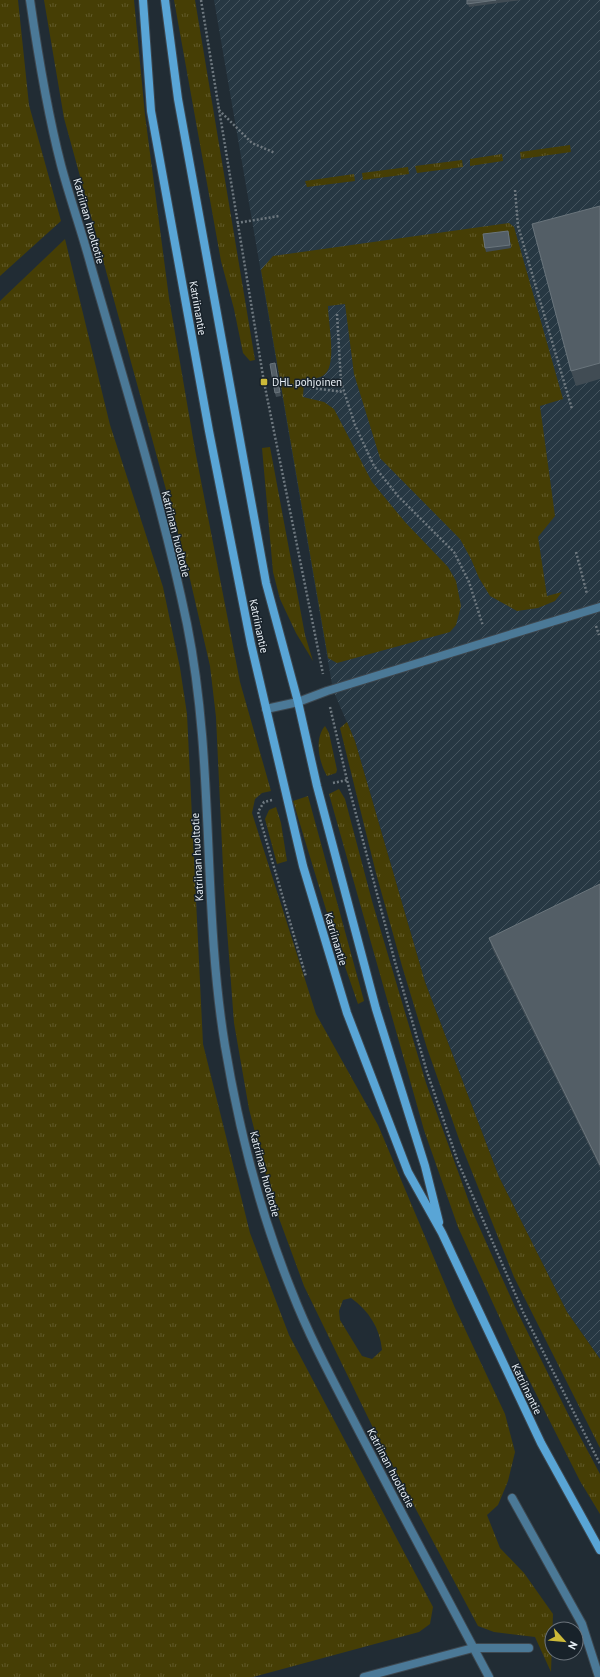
<svg xmlns="http://www.w3.org/2000/svg" width="600" height="1677" font-family="'PT Sans',sans-serif">
	<style>
		.industrial { fill: url(#industrial-furrows) }
		.grass { fill: url(#grass-tufts); fill-rule: evenodd }
		.lines { fill: none; stroke-linecap: round; stroke-linejoin: round }
		.service-casing { stroke: #3d474f; stroke-width: 10 }
		.secondary-casing { stroke: #3d474f; stroke-width: 10 }
		.path { stroke: #6e787f; stroke-width: 2.5; stroke-dasharray: 2 2; stroke-linecap: butt }
		.service { stroke: #4b7997; stroke-width: 8 }
		.secondary { stroke: #59a5d6; stroke-width: 8 }
		.wall { fill: #414c54 }
		.shaded-wall { fill: #2c3840 }
		.building { fill: #535e66; stroke: #6a757c }
		.poi-dot { fill: #ccb938; stroke: #18222a; stroke-width: 1.5 }
		.labels { text-anchor: middle; stroke-width: 3; stroke-linejoin: round; paint-order: stroke }
		.street-label { font-size: 11px; fill: #e9f0f6; stroke: #18222a }
		.poi-label { font-size: 11px; fill: #e9f0f6; stroke: #18222a; text-anchor: start }
	</style>
	<defs>
		<pattern id="industrial-furrows" width="10" height="10" patternUnits="userSpaceOnUse"><rect width="10" height="10" fill="#273843"/><path d="M-1 1l2-2M0 10L10 0M9 11l2-2" fill="none" stroke="#46555f"/></pattern>
		<pattern id="grass-tufts" width="24" height="20" patternUnits="userSpaceOnUse"><rect width="24" height="20" fill="#463e05"/><path d="M3 7l-1-3M5 7V3M7 7l1-3M15 17l-1-3M17 17v-4M19 17l1-3" fill="none" stroke="#615a2a"/></pattern>
	</defs>
	<rect width="100%" height="100%" fill="#212c34"/>
	<path class="industrial" d="M214,0H600V1359L567,1312L499,1177L425,982L355,741L333,690Z"/>
	<path class="grass" d="M0,0H18L29,105L61,221L0,276Z
		M44,0H134L145,115L169,298L195,450L240,682L271,791L262,793L255,799L252,813L316,1014L378,1125L455,1308L505,1414L515,1452L508,1481L498,1505L487,1515L500,1548L524,1573L553,1614L551,1672L535,1637L494,1632L478,1626L378,1438L304,1286L273,1202L249,1109L234,1023L224,889L216,717L210,666L187,566L64,118ZM351,1298C369,1311 380,1328 382,1350L372,1359L362,1356L340,1320L339,1311L343,1300Z
		M174,0H195L255,360L250,361L243,353L234,309L221,261Z
		M570,145L571,152L521,159L520,152Z
		M502,154L503,161L470,166V159Z
		M462,160L463,167L417,173L415,166Z
		M408,167L409,174L363,180L362,173Z
		M354,174L355,181L307,187L305,181Z
		M509,223L514,227L563,399L540,406L555,516L538,537L547,596L562,592L555,601L538,608L517,611L490,596L479,578L471,559L460,539L380,458L354,374L345,304L328,306C328,322 337,364 325,374C320,379 310,379 304,380L303,397L324,402L334,409L372,482L405,522L448,567L456,581L461,606L456,625L450,632L337,663L328,658L261,270L273,256Z
		M65,239L110,425L163,587L180,668L187,714L203,1044L250,1233L289,1335L433,1607L430,1624L419,1632L253,1677H0V301Z
		M270,447L305,635L313,661L296,633L280,599L273,572L262,448Z
		M347,722L355,741L425,982L499,1177L567,1312L600,1359V1448L514,1277L460,1142L427,1048L402,966L376,873L340,728Z
		M325,726L329,733L337,770L336,773L327,776C319,762 314,739 325,726Z
		M339,789L345,799L372,901L426,1083L473,1213L515,1307L569,1416L600,1474V1514L580,1481L518,1358L458,1227L424,1130L329,794Z
		M308,796L364,1001L358,1004L331,926L293,801Z
		M276,807L281,823L287,861L277,864L265,819L269,810Z"/>
	<g class="lines">
		<defs>
			<path id="service" d="M30,0C38,55 47,111 61,165C70,199 82,232 91,266C125,385 162,504 187,624C215,763 202,906 225,1046C239,1130 260,1213 292,1292C311,1341 337,1388 361,1435C403,1516 446,1596 489,1677
				M266,709L298,702L327,691L600,607
				M512,1498L582,1624L599,1677
				M364,1677L473,1648H529"/>
			<path id="secondary" d="M143,0L151,111L209,431L251,644L303,866L347,1013L408,1172L442,1233L541,1443L600,1550
				M165,0L178,99L266,583L298,702L317,786L376,1009L425,1166L439,1222"/>
		</defs>
		<use href="#service" class="service-casing"/>
		<use href="#secondary" class="secondary-casing"/>
		<path class="path" d="M201,0L264,382L323,674
			M219,110L252,143L275,153
			M515,190L518,226L572,409
			M237,223L279,216
			M337,314L341,382L355,425L374,466L398,496L454,552L469,582L483,626
			M312,388L344,392
			M576,552L587,594
			M596,626L599,635
			M330,707L347,780L395,962L427,1072L458,1162L523,1312L600,1464
			M333,783L347,780
			M272,800L264,802L258,812L306,977"/>
		<use href="#service" class="service"/>
		<use href="#secondary" class="secondary"/>
	</g>
	<path class="wall" d="M467,0H522L469,7Z
		M600,206V379L576,386L571,371Z
		M508,231L509,234L511,248L486,252L485,248Z
		M275,363L276,367L281,396L276,397L275,393Z
		M600,884V1168L492,948L489,938Z"/>
	<path class="shaded-wall" d="M508,231L509,234L511,248L510,245Z"/>
	<path class="building" d="M467,0H496L467,4Z
		M600,206V363L571,371L532,224Z
		M508,231L510,245L485,248L483,234Z
		M275,363L280,392L275,393L270,364Z
		M600,884V1165L489,938Z"/>
	<rect class="poi-dot" x="260" y="378" width="8" height="8" rx="2"/>
	<g class="labels">
		<g class="street-label">
			<text transform="translate(89 221) rotate(74)" y="4">Katriinan huoltotie</text>
			<text transform="translate(198 308) rotate(80)" y="4">Katriinantie</text>
			<text transform="translate(176 534) rotate(76)" y="4">Katriinan huoltotie</text>
			<text transform="translate(259 626) rotate(78)" y="4">Katriinantie</text>
			<text transform="translate(197 857) rotate(-93)" y="4">Katriinan huoltotie</text>
			<text transform="translate(336 939) rotate(73)" y="4">Katriinantie</text>
			<text transform="translate(265 1174) rotate(75)" y="4">Katriinan huoltotie</text>
			<text transform="translate(527 1389) rotate(64)" y="4">Katriinantie</text>
			<text transform="translate(391 1468) rotate(62)" y="4">Katriinan huoltotie</text>
		</g>
		<g class="poi-label">
			<text x="272" y="386">DHL pohjoinen</text>
		</g>
	</g>
	<g transform="translate(564 1641) rotate(117)"><circle r="19" fill="#18222a" stroke="#6c747c"/>
	<path d="M0-3L7 15L0 10L-7 15Z" fill="#ccb938"/>
	<text y="-6" font-size="11" font-weight="bold" text-anchor="middle" fill="#e9f0f6">N</text>
	</g>
</svg>
